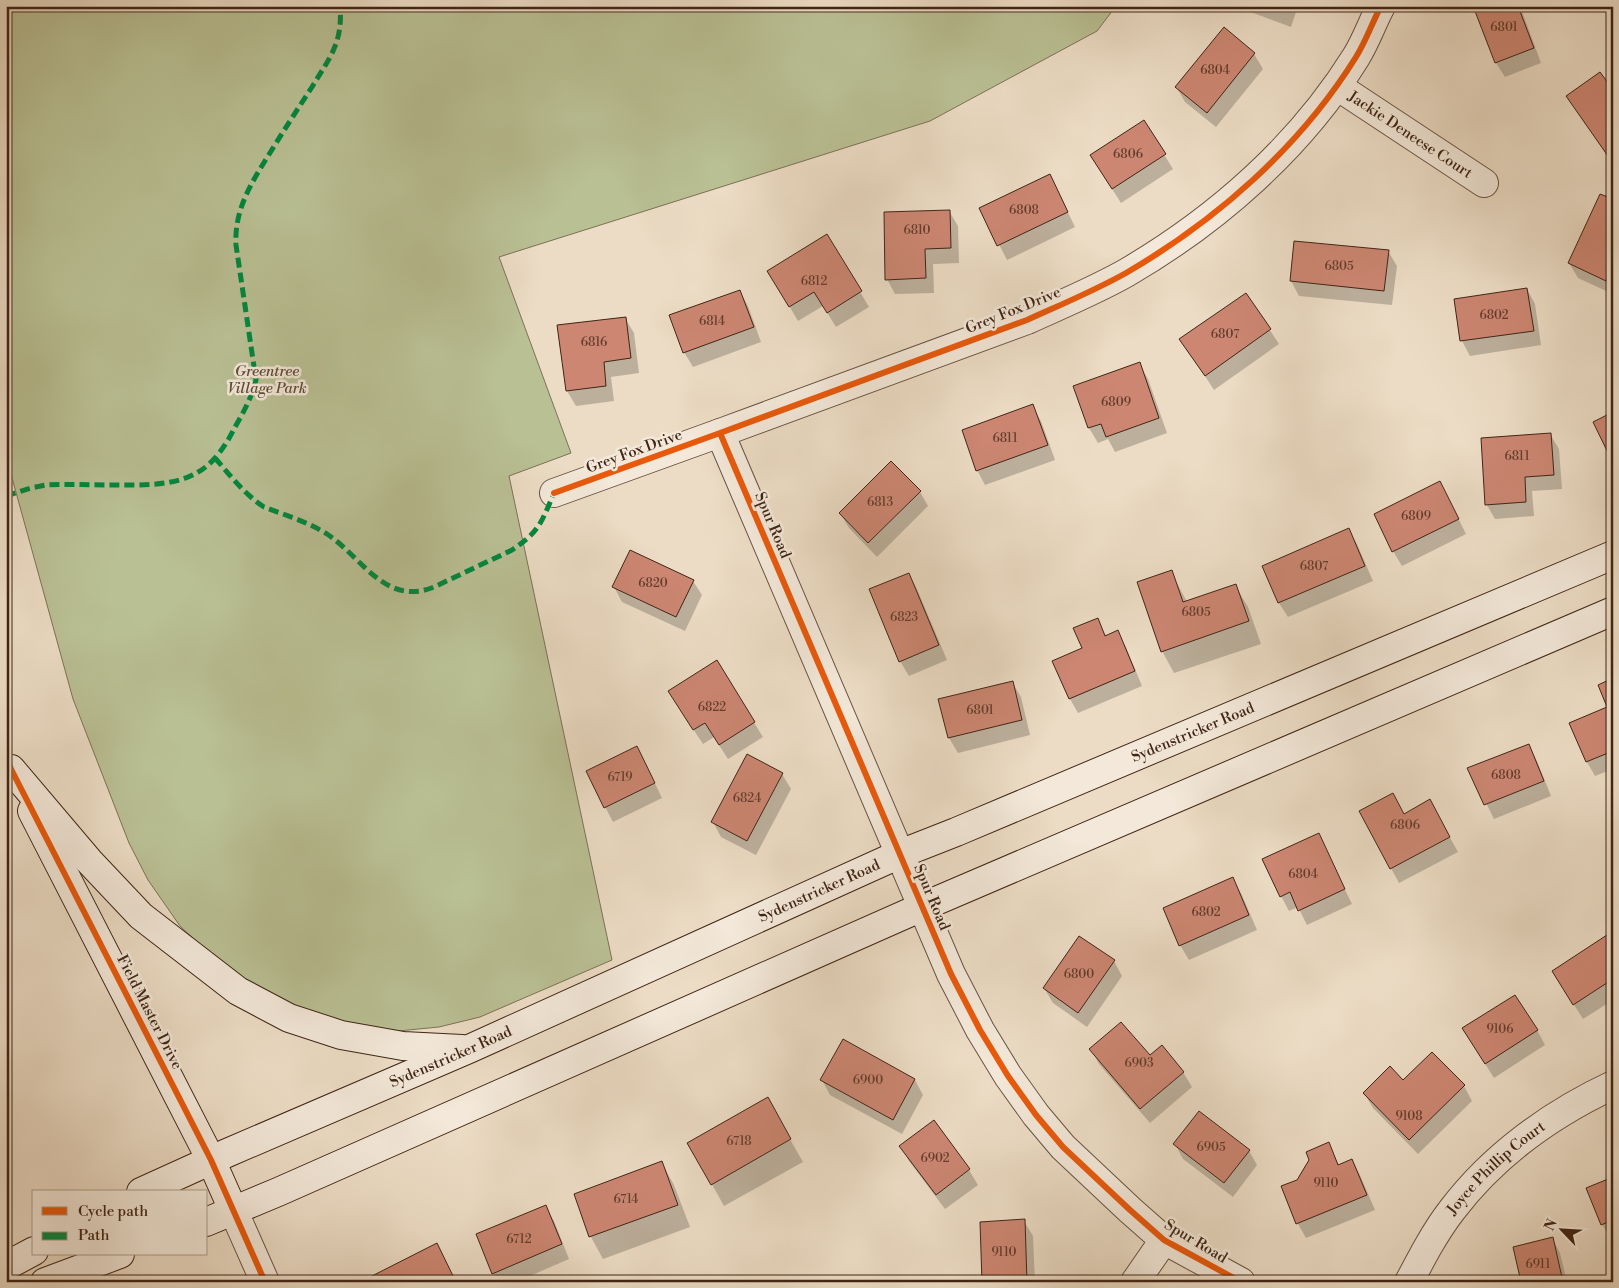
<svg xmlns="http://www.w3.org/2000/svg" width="1619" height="1288" font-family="'Libre Bodoni',serif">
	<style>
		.green { fill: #b9c094; stroke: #7c7254 }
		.shadow { fill: #0003 }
		.building { fill: #cc8672; stroke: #402515 }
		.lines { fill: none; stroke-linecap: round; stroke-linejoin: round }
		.street-casing { stroke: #6b5341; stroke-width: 30 }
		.secondary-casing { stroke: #402515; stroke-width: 30 }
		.street { stroke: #f3e8d9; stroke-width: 28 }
		.secondary { stroke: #f3e8d9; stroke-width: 28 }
		.quiet { stroke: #00873e; stroke-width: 5; stroke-dasharray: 10 5; stroke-linecap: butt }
		.cycleway-casing { stroke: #f3e8d9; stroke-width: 9 }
		.cycleway { stroke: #e8590c; stroke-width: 6 }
		.labels { text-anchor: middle; stroke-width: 5; stroke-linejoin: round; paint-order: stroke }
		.number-label { font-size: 12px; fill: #633d2c }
		.street-label { font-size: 15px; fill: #402515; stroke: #f3e8d9 }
		.park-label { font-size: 15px; font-style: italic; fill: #5e4c35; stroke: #f3e8d9 }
	</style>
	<rect width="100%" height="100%" fill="#ecdcc5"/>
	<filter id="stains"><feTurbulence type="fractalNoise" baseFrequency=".004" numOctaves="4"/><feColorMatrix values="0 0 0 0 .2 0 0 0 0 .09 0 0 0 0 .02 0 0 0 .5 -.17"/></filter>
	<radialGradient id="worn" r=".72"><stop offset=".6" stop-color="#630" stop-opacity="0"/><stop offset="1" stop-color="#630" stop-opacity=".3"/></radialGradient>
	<path class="green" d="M6,6H1116L1097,31L930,121L499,257L571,453L509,476L612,960L480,1017L439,1027L398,1031L315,1018L230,973L180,926L148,880L129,843L73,699L6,456Z"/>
	<path class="shadow" d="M1245,6H1298L1291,27L1248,11Z
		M1475,6H1520L1541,63L1505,77L1496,63Z
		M1224,29L1254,54L1263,69L1216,127L1185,102L1177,88Z
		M1613,93V164L1568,97Z
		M1144,122L1173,169L1121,203L1100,170Z
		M1050,175L1075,227L1007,260L981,209Z
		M1613,201V294L1578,278L1569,263Z
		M949,211L958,226L959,263L933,264L934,293L895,294L887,279Z
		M827,236L869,307L836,327L823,306L798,321L769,271Z
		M1295,242L1388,251L1397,266L1392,305L1299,296L1291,281Z
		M1527,289L1535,304L1541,345L1470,356L1462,341L1456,300Z
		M740,291L748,306L761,342L693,367L684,352L671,316Z
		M1246,294L1279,344L1214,390L1181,339Z
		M625,318L634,333L639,373L611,377L614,401L576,406L567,391Z
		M1139,364L1148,379L1167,433L1115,452L1108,439L1098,443L1089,428L1075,387Z
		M1032,406L1041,421L1055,460L985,485L977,470Z
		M1550,434L1559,449L1562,489L1532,491L1534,516L1495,519L1487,505Z
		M920,492L928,506L877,557L849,528L840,513Z
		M1448,498L1466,534L1402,566L1393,551Z
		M1348,530L1357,544L1373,581L1288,617L1279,603L1264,566Z
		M1171,572L1187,602L1235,585L1248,607L1261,644L1174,673L1162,651Z
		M909,574L917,589L947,660L909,676L900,661Z
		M693,581L702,595L685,631L622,602L614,587Z
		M1097,619L1107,637L1117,632L1126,647L1142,686L1078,713L1070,699L1083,649Z
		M716,662L763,737L728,759L714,737L703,744L678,706Z
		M1613,680V769L1595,776L1587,762L1608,707Z
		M1012,682L1021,697L1030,735L958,753L949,738L940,700Z
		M1529,746L1537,761L1551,796L1494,819L1469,769Z
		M645,763L662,798L613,822L587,772Z
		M782,774L791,789L756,855L721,837L713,822Z
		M1361,812L1438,816L1458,852L1399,883Z
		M1318,835L1352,904L1307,925L1298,907L1289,911L1281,896Z
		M1232,879L1241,893L1257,930L1189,960L1180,945Z
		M1613,933V1000L1583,1019L1562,986Z
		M1114,961L1122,976L1087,1027L1053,1003L1044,988Z
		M1537,1030L1545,1045L1494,1078L1472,1043Z
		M843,1041L915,1080L923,1095L902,1134L830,1095L822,1080Z
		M1091,1049L1150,1057L1183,1072L1192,1087L1150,1123L1099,1064Z
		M1403,1082L1464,1086L1472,1101L1418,1154L1373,1108L1364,1093Z
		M767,1099L803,1162L724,1206L689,1143Z
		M934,1122L969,1170L978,1185L945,1209L909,1161L901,1146Z
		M1175,1144L1249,1151L1257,1165L1233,1197L1183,1159Z
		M1328,1144L1339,1165L1352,1160L1360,1175L1375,1210L1306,1238L1298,1224L1283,1187L1298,1181Z
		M662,1163L674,1185L690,1227L603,1259L591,1237L576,1195Z
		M1613,1178V1238L1611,1239L1602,1224Z
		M545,1206L554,1221L569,1259L516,1282H498L493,1273Z
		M1024,1221L1033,1236L1035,1282H983Z
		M1552,1238L1560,1253L1567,1282H1522Z"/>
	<path class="building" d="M1473,6H1518L1534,48L1495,63Z
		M1224,27L1255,53L1207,113L1175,87Z
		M1600,72L1613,90V157L1610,159L1566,96Z
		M1144,120L1166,154L1112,189L1090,155Z
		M1050,174L1068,212L997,246L979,208Z
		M1600,194L1613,199V268L1606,281L1568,263Z
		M950,210L951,248L925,249L926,278L885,280L884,212Z
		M827,234L862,291L827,313L814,292L789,307L767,271Z
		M1294,241L1389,250L1384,291L1290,281Z
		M1527,288L1534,331L1460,341L1454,299Z
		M740,290L754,327L683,353L669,315Z
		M1246,293L1271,329L1205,376L1179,339Z
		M626,317L631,358L604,362L606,386L566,391L557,325Z
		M1140,362L1159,418L1106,437L1101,424L1088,428L1073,386Z
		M1033,404L1048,445L976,471L962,430Z
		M1613,412V459H1611L1593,422Z
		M1551,433L1554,475L1525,477L1526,502L1485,505L1481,438Z
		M891,461L921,491L868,543L839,513Z
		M1440,481L1459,519L1392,552L1374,514Z
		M1349,528L1365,566L1278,603L1262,566Z
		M630,550L694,580L676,617L612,587Z
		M1172,570L1183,602L1236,584L1249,621L1161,652L1137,582Z
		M909,573L939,645L899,662L869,589Z
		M1098,618L1105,636L1118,630L1135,671L1069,699L1052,661L1082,648L1073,628Z
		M717,660L755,722L719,745L705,723L693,730L668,691Z
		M1613,678V751L1586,762L1569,723L1607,707L1598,685Z
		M1013,681L1022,720L948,738L938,699Z
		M1529,744L1544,781L1484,805L1467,768Z
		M637,746L655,783L604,808L586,771Z
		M747,754L783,773L747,841L711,822Z
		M1393,793L1404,814L1430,799L1450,837L1390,869L1359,811Z
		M1319,833L1345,889L1298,911L1290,892L1280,897L1262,859Z
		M1233,877L1249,915L1179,946L1163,908Z
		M1613,931V979L1573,1005L1552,971Z
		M1079,936L1115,960L1078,1013L1043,988Z
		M1515,995L1538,1030L1485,1064L1462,1028Z
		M1121,1022L1150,1055L1162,1045L1184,1072L1140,1109L1089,1049Z
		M843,1039L915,1079L893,1120L820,1080Z
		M1432,1052L1465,1085L1409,1140L1363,1093L1390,1066L1403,1080Z
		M768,1097L791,1139L711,1185L687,1143Z
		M1199,1111L1250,1150L1224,1183L1173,1144Z
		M934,1120L970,1169L936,1195L899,1146Z
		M1329,1142L1338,1165L1352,1159L1367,1195L1296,1224L1281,1186L1297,1180L1309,1160L1306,1152Z
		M662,1161L678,1205L589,1237L574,1194Z
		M1613,1177V1220L1601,1225L1586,1188Z
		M546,1205L562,1244L492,1274L476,1234Z
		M1025,1219L1027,1282H982L980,1222Z
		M1553,1237L1563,1282H1521L1513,1247Z
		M437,1243L456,1282H370L368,1278Z"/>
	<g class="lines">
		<defs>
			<g id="street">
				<path id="s1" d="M1337,86L1484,183"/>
				<path d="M720,433L951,974L980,1030L1008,1076L1036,1115L1063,1147L1130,1210L1164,1240L1241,1282"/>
				<path d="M554,493L720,433L1027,320C1060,305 1094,291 1126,273C1217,220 1300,147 1356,57C1366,41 1372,23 1381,6"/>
				<path d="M234,1212L265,1282"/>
				<path d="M1135,1282L1164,1240"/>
				<path id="s2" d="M1409,1282C1422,1257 1435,1232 1452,1210C1493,1156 1551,1114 1613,1085"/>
			</g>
			<g id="secondary">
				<path d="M11,769L89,861L141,916L238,991L289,1018L341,1035L403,1046L462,1049"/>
				<path d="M32,811L211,1160L234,1212"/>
				<path id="s3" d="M141,1192L227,1153L469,1049L900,854L956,832L1613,555"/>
				<path d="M206,1222L278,1192L922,907L1613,611"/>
				<path d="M6,1266L34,1251"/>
				<path d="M45,1282L120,1254"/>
			</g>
		</defs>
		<use href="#street" class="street-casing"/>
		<use href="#secondary" class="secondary-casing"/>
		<use href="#street" class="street"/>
		<use href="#secondary" class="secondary"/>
		<path class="quiet" d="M215,458C230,475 244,494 264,507C285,515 308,522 327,534C362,557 385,607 434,587L512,550C540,531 541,523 554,493
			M6,496L31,488L46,485C69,484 92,485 115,485C150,485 190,487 215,458C223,449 229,439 234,429C243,413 252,397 256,380L236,245C234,207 254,179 273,148C286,127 299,107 312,87C330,57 343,43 340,6"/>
		<defs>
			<path id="cycleway" d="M720,433L951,974L980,1030L1008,1076L1036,1115L1063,1147L1130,1210L1164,1240L1241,1282
				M554,493L720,433L1027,320C1060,305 1094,291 1126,273C1217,220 1300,147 1356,57C1366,41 1372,23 1381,6
				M6,757L11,769L211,1160L265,1282"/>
		</defs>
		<use href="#cycleway" class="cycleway-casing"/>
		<use href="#cycleway" class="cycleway"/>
	</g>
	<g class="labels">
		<g class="number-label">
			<text x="1504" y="31">6801</text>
			<text x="1215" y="74">6804</text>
			<text x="1128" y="158">6806</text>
			<text x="1024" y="214">6808</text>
			<text x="917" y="234">6810</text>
			<text x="1339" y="270">6805</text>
			<text x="814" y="285">6812</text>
			<text x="1494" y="319">6802</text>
			<text x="712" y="325">6814</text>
			<text x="1225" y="338">6807</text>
			<text x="594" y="346">6816</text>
			<text x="1116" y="406">6809</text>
			<text x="1005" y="442">6811</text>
			<text x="1517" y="460">6811</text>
			<text x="880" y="506">6813</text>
			<text x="1416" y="520">6809</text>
			<text x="1314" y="570">6807</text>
			<text x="653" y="587">6820</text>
			<text x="1196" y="616">6805</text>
			<text x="904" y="621">6823</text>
			<text x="712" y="711">6822</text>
			<text x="980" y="714">6801</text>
			<text x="1506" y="779">6808</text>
			<text x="620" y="781">6719</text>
			<text x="747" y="802">6824</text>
			<text x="1405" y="829">6806</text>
			<text x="1303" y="878">6804</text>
			<text x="1206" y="916">6802</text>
			<text x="1079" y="978">6800</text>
			<text x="1500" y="1033">9106</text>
			<text x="1139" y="1067">6903</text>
			<text x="868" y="1084">6900</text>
			<text x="1409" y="1120">9108</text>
			<text x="739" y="1145">6718</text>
			<text x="1211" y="1151">6905</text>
			<text x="935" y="1162">6902</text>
			<text x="1326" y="1187">9110</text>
			<text x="626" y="1203">6714</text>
			<text x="519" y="1243">6712</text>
			<text x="1004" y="1256">9110</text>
			<text x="1538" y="1268">6911</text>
		</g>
		<g class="street-label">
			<text dy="5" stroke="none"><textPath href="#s1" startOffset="88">Jackie Deneese Court</textPath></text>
			<text transform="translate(1013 310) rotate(-22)" y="5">Grey Fox Drive</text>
			<text transform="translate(634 451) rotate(-20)" y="5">Grey Fox Drive</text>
			<text transform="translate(773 525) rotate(67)" y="5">Spur Road</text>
			<text dy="5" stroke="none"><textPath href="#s3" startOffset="1148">Sydenstricker Road</textPath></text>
			<text dy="5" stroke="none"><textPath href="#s3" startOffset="742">Sydenstricker Road</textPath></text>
			<text transform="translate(932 897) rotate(67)" y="5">Spur Road</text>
			<text transform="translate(150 1012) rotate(63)" y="5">Field Master Drive</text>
			<text dy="5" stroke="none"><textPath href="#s3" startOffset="338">Sydenstricker Road</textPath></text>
			<text dy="5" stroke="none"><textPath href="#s2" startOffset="145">Joyce Phillip Court</textPath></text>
			<text transform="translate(1196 1241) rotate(31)" y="5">Spur Road</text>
		</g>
		<g class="park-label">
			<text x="267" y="376">Greentree<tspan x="267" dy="17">Village Park</tspan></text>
		</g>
	</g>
	<rect width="1619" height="1288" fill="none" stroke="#ecdcc5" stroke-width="25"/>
	<rect x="8" y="8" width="1604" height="1273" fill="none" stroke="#402515" stroke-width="2.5"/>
	<rect x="12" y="12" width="1594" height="1263" fill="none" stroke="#402515"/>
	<rect x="32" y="1190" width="175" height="65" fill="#f3e8d9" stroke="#ab9a8b"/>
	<rect x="42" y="1207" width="25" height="8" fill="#e8590c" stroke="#ab9a8b"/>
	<text x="78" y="1216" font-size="15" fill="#402515">Cycle path</text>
	<rect x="42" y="1232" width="25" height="8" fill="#00873e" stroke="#ab9a8b"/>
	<text x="78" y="1240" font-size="15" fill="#402515">Path</text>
	<g transform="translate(1562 1230) rotate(295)" stroke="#f3e8d9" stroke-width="4" paint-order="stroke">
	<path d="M0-4L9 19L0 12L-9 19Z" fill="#402515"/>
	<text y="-8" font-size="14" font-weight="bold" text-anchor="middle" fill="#402515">N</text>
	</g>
	<rect width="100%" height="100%" filter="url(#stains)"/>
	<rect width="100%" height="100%" fill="url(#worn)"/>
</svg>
